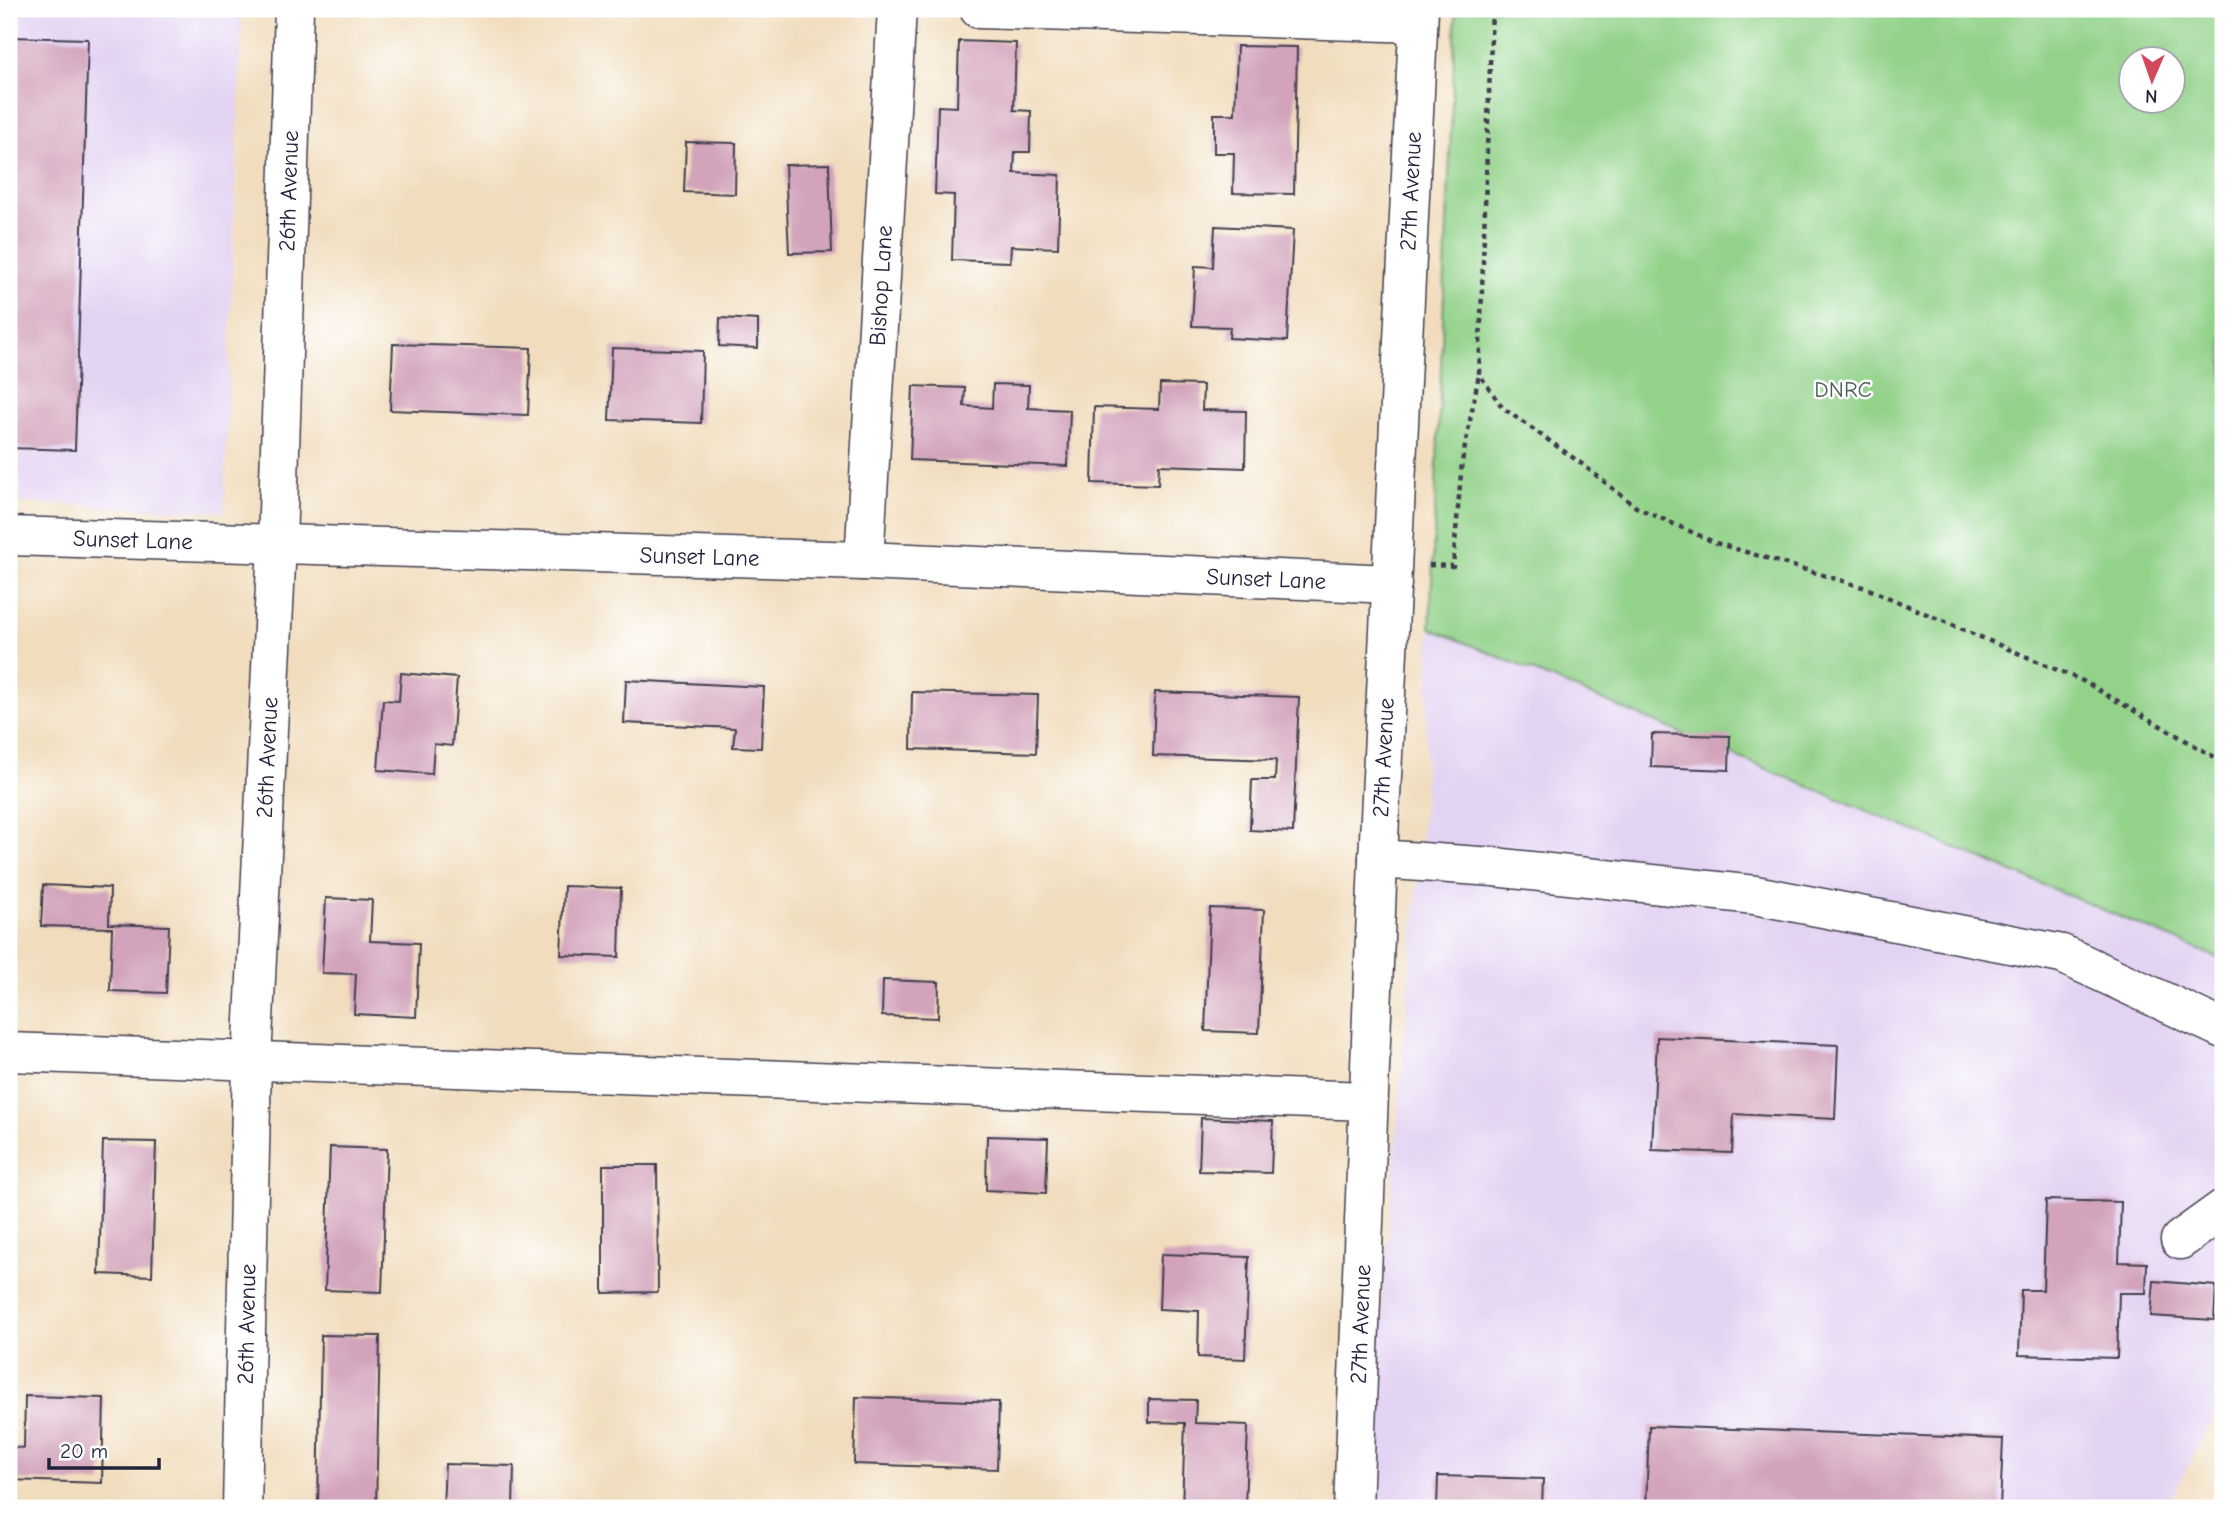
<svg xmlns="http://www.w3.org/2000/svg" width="2232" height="1517" font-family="'Comic Neue',sans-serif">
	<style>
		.built { fill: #e3d3f2 }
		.green { fill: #92d289; stroke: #5a7a62; stroke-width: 2; fill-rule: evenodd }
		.building { fill: #d2a3bb }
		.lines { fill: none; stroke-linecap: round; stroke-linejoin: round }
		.minor-casing { stroke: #413e4e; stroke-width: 41 }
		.path { stroke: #413e4e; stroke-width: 4.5; stroke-dasharray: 5 5; stroke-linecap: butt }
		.minor { stroke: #fff; stroke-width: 38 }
		.labels { text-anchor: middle; stroke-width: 5; stroke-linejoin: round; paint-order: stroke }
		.street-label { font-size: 23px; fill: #22223b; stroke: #fff }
		.park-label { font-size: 23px; fill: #496056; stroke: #fff }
	</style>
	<rect width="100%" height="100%" fill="#fff"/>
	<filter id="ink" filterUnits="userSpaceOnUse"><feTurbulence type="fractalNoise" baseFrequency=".0143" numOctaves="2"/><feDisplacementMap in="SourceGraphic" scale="14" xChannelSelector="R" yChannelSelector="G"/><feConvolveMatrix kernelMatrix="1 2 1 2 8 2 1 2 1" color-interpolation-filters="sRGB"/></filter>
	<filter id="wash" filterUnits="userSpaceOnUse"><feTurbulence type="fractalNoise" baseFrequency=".00686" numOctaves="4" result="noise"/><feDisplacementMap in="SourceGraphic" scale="28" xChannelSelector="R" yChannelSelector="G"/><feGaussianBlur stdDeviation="1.57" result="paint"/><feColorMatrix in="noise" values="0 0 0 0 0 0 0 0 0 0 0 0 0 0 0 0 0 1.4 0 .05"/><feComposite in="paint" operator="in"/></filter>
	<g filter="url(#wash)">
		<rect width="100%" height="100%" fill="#f1ddbd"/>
		<path class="built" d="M9,9H242L224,512L9,502Z
			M1430,628L2223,960V1401L2166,1508H1373L1376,1380L1424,799Z"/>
		<path class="green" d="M1456,9H2223V960L1430,628ZM2130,60H2172V102H2130Z"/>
		<g id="blocks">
			<path class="building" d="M9,37L88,39L75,450L9,448Z
				M959,41L1016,43L1014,110L1031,111L1030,152H1015L1014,173L1060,175L1058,248L1011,246L1010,262L952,260L954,195L935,194L938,106L957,107Z
				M1237,46L1297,47L1294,194L1233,193L1234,153H1214V114H1235Z
				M686,142L736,143L735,194L684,192Z
				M829,164L832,252L789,253L785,165Z
				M1215,226L1293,230L1287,341L1229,338L1230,327L1192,326L1195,266L1213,267Z
				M720,318L758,320V348L719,346Z
				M393,344L531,348L528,415L390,410Z
				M612,348L703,351L701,423L609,420Z
				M993,384L1029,385L1028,408L1070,410L1068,466L910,460L913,386L965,388L964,406L992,408Z
				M1160,384L1203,385L1202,410L1246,411L1245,468L1159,465L1158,485L1092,483L1094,407L1159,409Z
				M401,673L457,678L452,746L434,744L432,774L378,770L383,700L399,701Z
				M626,680L764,687L761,748L733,747L735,728L624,723Z
				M912,692L1038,695L1036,753L911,749Z
				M1155,692L1299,697L1293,832L1250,830L1252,780H1275L1276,760L1153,756Z
				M1652,734L1730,736L1729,770L1651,767Z
				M43,885L110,888L109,924L169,926L166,993L110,991L112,928L41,926Z
				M564,886L621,888L619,957L561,955Z
				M326,898L372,900L370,941L419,943L416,1017L354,1014L356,974L322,973Z
				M1210,908L1264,910L1259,1033L1205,1031Z
				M883,980L939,982L938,1018L882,1016Z
				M1657,1037L1838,1045L1835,1119L1734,1114L1732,1153L1652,1150Z
				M1201,1118L1273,1121L1271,1173L1199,1171Z
				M987,1136L1048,1138L1046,1193L986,1190Z
				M103,1141L156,1142L152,1276L99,1274Z
				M330,1147L387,1149L382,1292L325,1290Z
				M603,1165H657L658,1292L603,1293Z
				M2046,1200L2121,1202L2119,1262L2147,1263L2146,1293H2119L2117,1358L2019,1355L2021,1290H2043Z
				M1161,1254L1249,1257L1245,1359L1198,1357L1199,1311L1159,1309Z
				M2154,1281L2216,1286L2214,1320L2151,1316Z
				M321,1335L380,1336L376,1508H318Z
				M25,1396L104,1398L102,1483L9,1480V1447L24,1448Z
				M856,1397L999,1402L997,1469L854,1464Z
				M1149,1399L1196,1400L1195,1423L1248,1425L1245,1508H1182L1185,1423L1149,1422Z
				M1649,1426L2003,1439L2000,1508H1646Z
				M445,1464L514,1466L513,1508H443Z
				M1438,1476L1543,1479L1542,1508H1437Z"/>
		</g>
	</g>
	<g filter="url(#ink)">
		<use href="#blocks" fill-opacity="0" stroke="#413e4e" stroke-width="2"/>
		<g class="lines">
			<defs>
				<g id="minor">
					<path d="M979,9L1418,23"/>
					<path id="s1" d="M9,536L864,561L1392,584"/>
					<path id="s2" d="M864,561L897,9"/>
					<path d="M1378,859L1494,867L1755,895L2062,954L2223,1029"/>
					<path d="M9,1052L1368,1101"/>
					<path d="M2180,1240L2223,1209"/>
					<path id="s3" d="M242,1508L252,1061L277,544L294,9"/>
					<path id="s4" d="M1353,1508L1378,859L1419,9"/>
				</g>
			</defs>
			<use href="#minor" class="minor-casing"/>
			<path class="path" d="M1492,9L1479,374L1503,408L1582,464L1636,507L1716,543L1866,588L2083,681L2223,762
				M1429,565L1453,566L1462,462L1479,374"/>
			<use href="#minor" class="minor"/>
		</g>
	</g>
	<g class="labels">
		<g class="street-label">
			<text dy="8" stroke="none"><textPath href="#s3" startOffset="1318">26th Avenue</textPath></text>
			<text dy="8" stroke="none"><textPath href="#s4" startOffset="1318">27th Avenue</textPath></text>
			<text dy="8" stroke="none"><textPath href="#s2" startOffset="276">Bishop Lane</textPath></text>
			<text dy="8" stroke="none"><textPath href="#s1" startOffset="124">Sunset Lane</textPath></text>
			<text dy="8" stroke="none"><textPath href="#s1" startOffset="691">Sunset Lane</textPath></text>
			<text dy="8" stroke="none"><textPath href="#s1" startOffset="1258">Sunset Lane</textPath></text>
			<text dy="8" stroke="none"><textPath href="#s3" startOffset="751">26th Avenue</textPath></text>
			<text dy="8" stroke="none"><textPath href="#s4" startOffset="751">27th Avenue</textPath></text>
			<text dy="8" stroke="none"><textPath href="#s3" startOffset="184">26th Avenue</textPath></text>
			<text dy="8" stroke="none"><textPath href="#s4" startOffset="184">27th Avenue</textPath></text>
		</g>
		<g class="park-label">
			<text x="1843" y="397">DNRC</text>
		</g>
	</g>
	<rect width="2232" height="1517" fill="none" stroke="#fff" stroke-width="35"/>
	<g transform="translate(2152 80) rotate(182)"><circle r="33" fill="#ffffff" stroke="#a7a7b1" stroke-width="2"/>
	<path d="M0-5L12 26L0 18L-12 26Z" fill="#d1495b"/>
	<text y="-10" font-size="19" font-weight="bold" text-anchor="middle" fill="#22223b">N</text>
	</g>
	<path d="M49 1458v10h110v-10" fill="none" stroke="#22223b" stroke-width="3.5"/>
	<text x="60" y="1458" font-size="21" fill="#22223b" stroke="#ffffff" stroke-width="5" paint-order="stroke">20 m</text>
</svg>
